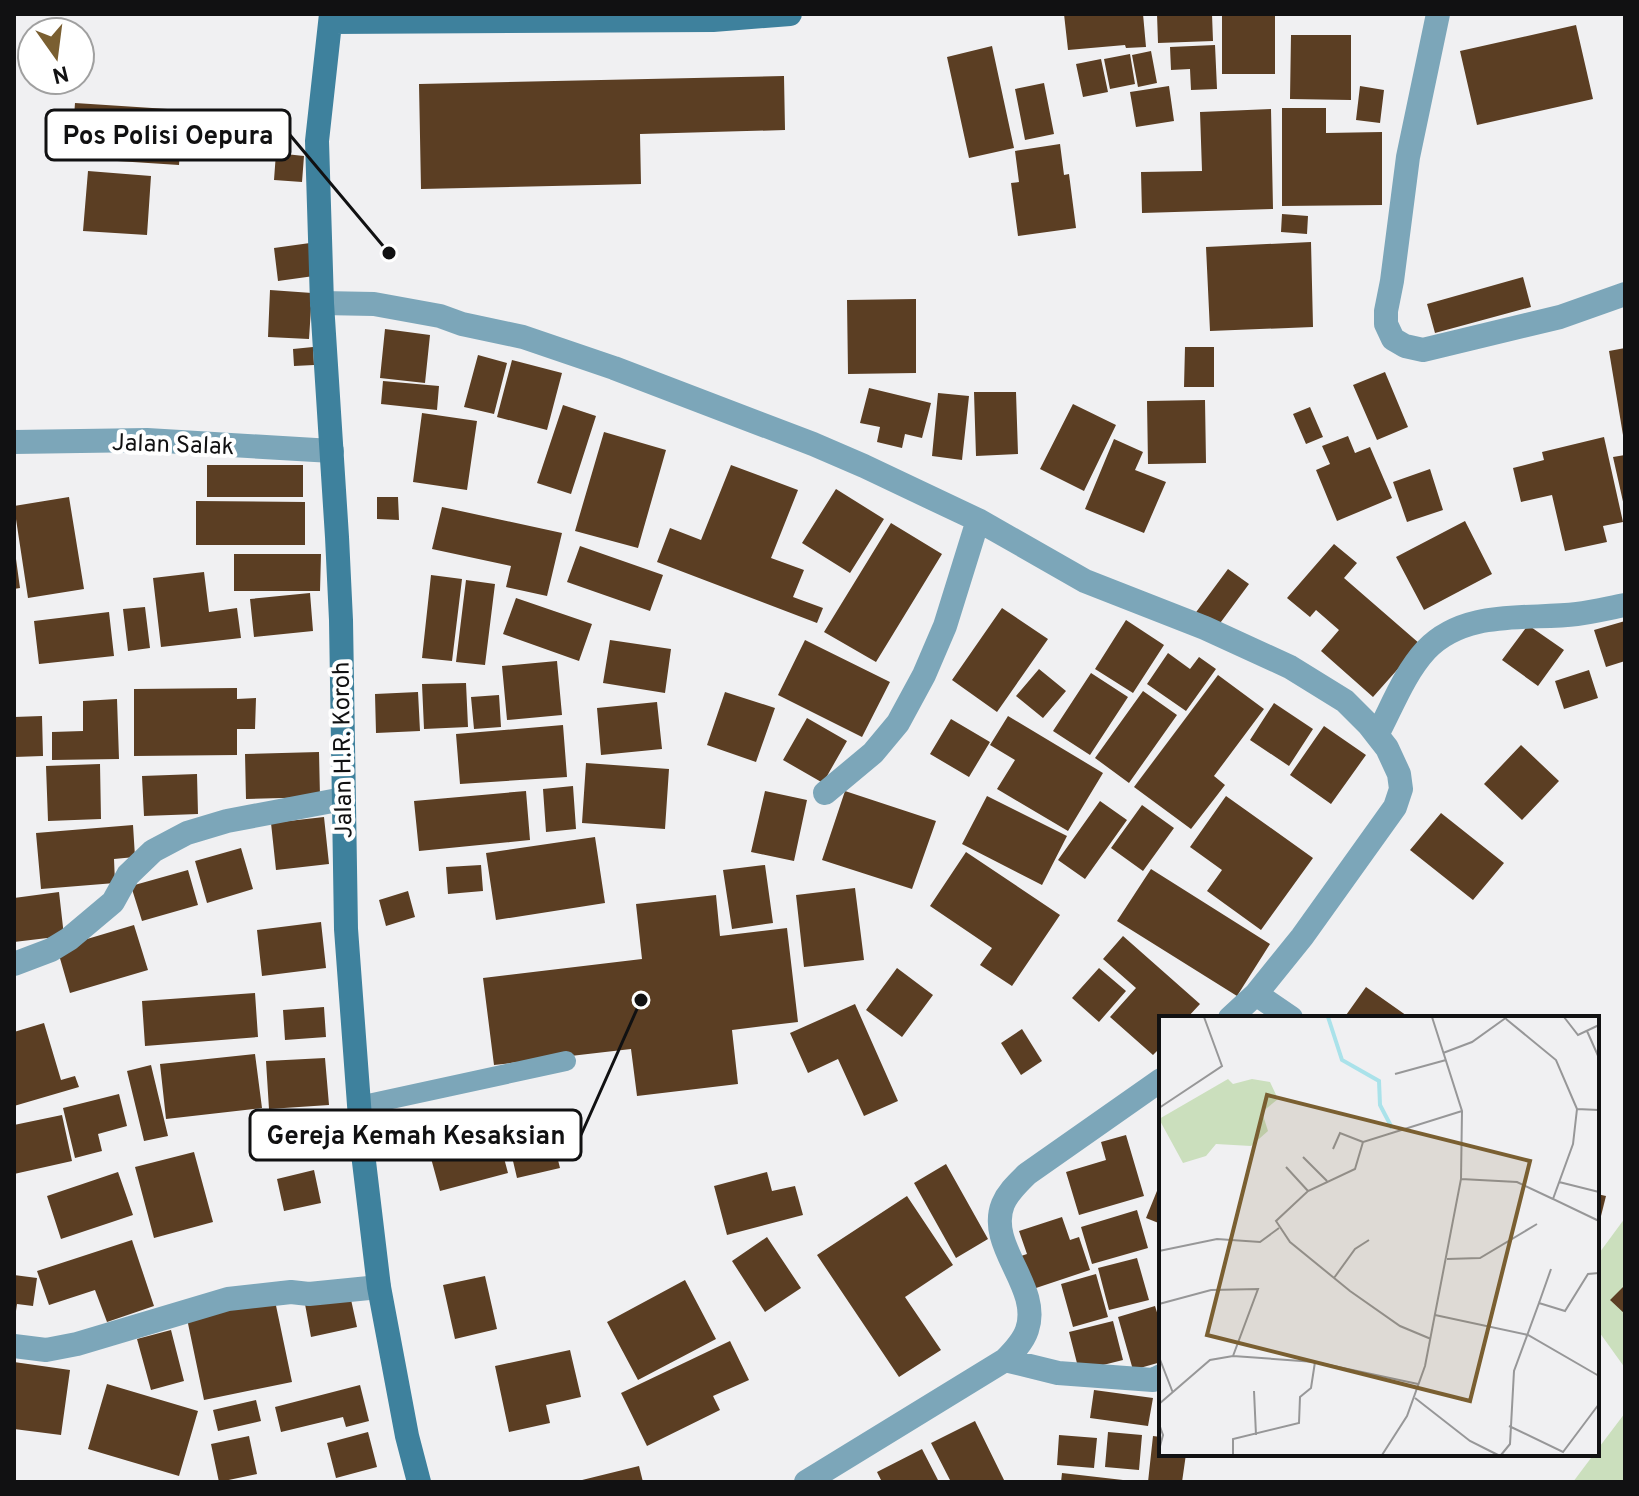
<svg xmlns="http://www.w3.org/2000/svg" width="1639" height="1496" font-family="Overpass,sans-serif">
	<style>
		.green { fill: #cbdfbd }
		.building { fill: #5b3e23 }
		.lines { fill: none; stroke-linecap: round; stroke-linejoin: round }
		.lane { stroke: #7ca6b9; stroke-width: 20 }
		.street { stroke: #7ca6b9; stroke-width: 24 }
		.secondary { stroke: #3e819d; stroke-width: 24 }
		.labels { text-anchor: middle; stroke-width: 8; stroke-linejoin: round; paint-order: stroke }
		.street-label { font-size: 24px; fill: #111112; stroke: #fff }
		.inset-river { fill: none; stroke: #aae2ea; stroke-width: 4 }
		.inset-road { fill: none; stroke: #979798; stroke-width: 2 }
		.view { fill: #7a5f31; fill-opacity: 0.15; stroke: #7a5f31; stroke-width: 4 }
		.inset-edge { fill: none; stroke: #111112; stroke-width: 4 }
		.leader { fill: none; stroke: #111112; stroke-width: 3 }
		.callout-dot { fill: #111112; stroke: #fff; stroke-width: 3 }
		.callout { fill: #fff; stroke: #111112; stroke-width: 3 }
		.callout-label { font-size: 26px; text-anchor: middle; font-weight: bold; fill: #111112 }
	</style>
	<rect width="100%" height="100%" fill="#f0f0f2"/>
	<path class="green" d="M1625,1218V1368L1597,1329V1256Z
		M1625,1413V1482H1573L1594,1454H1597V1450Z"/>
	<path class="building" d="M1064,14H1143L1146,47L1126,48L1125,45L1068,50Z
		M1157,14H1212L1213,41L1158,43Z
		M1222,14H1275V74H1222Z
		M1576,25L1593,99L1477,125L1460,51Z
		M1291,35H1351V100L1290,99Z
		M1215,45L1217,89L1191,90L1190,69L1171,70L1170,47Z
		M992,46L1014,148L969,158L947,57Z
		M1151,51L1157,83L1138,87L1132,55Z
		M1130,54L1135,84L1110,89L1104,59Z
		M1101,59L1108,92L1083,97L1076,64Z
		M784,76L785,130L640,134L641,184L421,189L419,84Z
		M1044,83L1054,134L1025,140L1015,89Z
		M1169,86L1174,121L1136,127L1130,92Z
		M1360,86L1384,90L1380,123L1356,120Z
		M75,103L183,110L179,165L71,158Z
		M1282,108H1326V133L1382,132V205L1282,206Z
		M1271,109L1273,209L1142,213L1141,172L1202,171L1200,112Z
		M1060,144L1064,175L1069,174L1076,228L1018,236L1011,183L1019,182L1015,151Z
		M276,153L304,156L302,182L274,180Z
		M88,171L151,176L147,235L83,231Z
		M1282,214L1308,216L1307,234L1281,232Z
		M1311,242L1313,327L1210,331L1206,247Z
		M310,243L314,276L278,281L274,248Z
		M1523,277L1531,307L1435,333L1427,304Z
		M270,290L312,293L309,339L268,337Z
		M916,299V373L848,374L847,300Z
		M385,329L430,335L425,383L380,378Z
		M313,347L314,365L294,366L293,349Z
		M1185,347H1214V387H1184Z
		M1625,348V435H1623L1609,351Z
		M478,355L507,363L494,414L464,407Z
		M512,360L562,373L547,430L497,417Z
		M1385,372L1408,427L1377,440L1353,385Z
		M383,381L439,386L437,410L381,404Z
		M869,388L931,403L922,438L905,434L902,448L877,442L880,427L860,423Z
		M974,392H1016L1018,454L976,456Z
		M938,393L969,396L962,460L932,456Z
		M1205,400L1206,463L1148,464L1147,401Z
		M1073,404L1116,425L1084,491L1040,469Z
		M563,405L596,416L571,494L537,483Z
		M1310,407L1323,437L1306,444L1293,414Z
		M422,413L477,421L467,490L413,482Z
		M604,432L666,450L638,548L575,531Z
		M1348,436L1355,453L1370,447L1392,498L1337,521L1316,470L1330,464L1322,446Z
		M1604,437L1623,522L1603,526L1607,542L1565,551L1552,495L1521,502L1513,468L1544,460L1542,452Z
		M1114,439L1143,452L1135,470L1166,482L1144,533L1085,509Z
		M1625,455V506H1624L1613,457Z
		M207,465H303V497H207Z
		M731,465L798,490L771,558L804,570L793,597L823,608L817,623L657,562L670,528L701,540Z
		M1430,469L1443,510L1407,522L1393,482Z
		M836,489L884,519L850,573L802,543Z
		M69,497L84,589L28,598L14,506Z
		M377,497H398L399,520L377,519Z
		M196,501L305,502V545H196Z
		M442,507L562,533L547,596L506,587L511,566L432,549Z
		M1465,521L1492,574L1424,610L1396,557Z
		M891,523L942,554L876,662L824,632Z
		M1334,544L1357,563L1344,578L1420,644L1373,697L1321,651L1339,630L1316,610L1310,617L1287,598Z
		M580,546L663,575L650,611L567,582Z
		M234,554H321L320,591H234Z
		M14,559H16L20,588L14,589Z
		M1228,569L1249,584L1215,630L1194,615Z
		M204,572L209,612L237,608L241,638L161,647L153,578Z
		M431,575L462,579L452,661L422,658Z
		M466,580L495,584L485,665L456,662Z
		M310,593L313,631L254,637L250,599Z
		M516,598L592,624L579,661L503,634Z
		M145,607L150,648L128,651L123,609Z
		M1002,608L1048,639L997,712L952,680Z
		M109,612L114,656L39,664L34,621Z
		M1126,620L1164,645L1133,693L1095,669Z
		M1625,621V661L1606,667L1594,630Z
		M1528,625L1564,650L1538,686L1502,660Z
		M610,640L671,649L665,693L603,683Z
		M805,640L890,682L862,737L778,695Z
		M1168,653L1190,669L1199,657L1216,669L1186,711L1147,684Z
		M557,661L562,715L507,720L502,666Z
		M1039,669L1066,691L1043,718L1016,696Z
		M1589,670L1598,698L1564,709L1555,681Z
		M1091,673L1128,697L1090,755L1053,731Z
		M1218,675L1264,709L1214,776L1225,785L1191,829L1134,787Z
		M466,683L468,727L424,729L422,684Z
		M237,688V699L256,698L255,729H237V755L134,756V689Z
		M1143,691L1177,715L1129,783L1095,758Z
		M418,692L420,731L376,733L375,694Z
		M725,692L775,708L756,762L707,745Z
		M499,695L501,727L474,729L471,697Z
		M117,699L119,759L52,760V732L83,731V701Z
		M657,702L662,749L601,755L597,708Z
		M1274,703L1313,729L1289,766L1250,740Z
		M42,716L43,756L14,757V717Z
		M1008,716L1103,773L1068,831L997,789L1015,760L990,745Z
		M807,718L847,741L823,783L783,760Z
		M951,719L990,742L969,777L930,754Z
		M563,725L567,777L460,784L456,734Z
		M1324,726L1366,755L1331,804L1290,775Z
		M1521,745L1559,781L1522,820L1484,784Z
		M319,752L320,797L246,799L245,754Z
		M586,763L669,769L665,829L582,823Z
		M100,764L101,819L48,821L46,766Z
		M197,774L198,814L144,816L142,776Z
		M573,786L576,829L546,832L543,789Z
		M526,791L530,840L419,851L414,801Z
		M765,791L807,800L794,861L751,852Z
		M845,791L936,821L912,889L822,860Z
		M987,796L1067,836L1042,885L962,844Z
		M1226,796L1313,858L1261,930L1207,891L1222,870L1190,847Z
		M1100,801L1127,820L1085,879L1058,860Z
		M1142,805L1174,828L1143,871L1111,848Z
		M1441,813L1504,863L1473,900L1410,850Z
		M324,817L329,864L276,870L271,823Z
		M133,825L135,857L114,859L115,883L41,889L36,833Z
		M595,837L605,903L496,920L486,853Z
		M241,848L253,889L207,903L195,861Z
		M966,852L1060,915L1012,986L980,965L992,948L930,906Z
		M481,865L483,891L448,894L446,867Z
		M765,865L773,923L732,929L723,870Z
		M1151,869L1270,944L1237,996L1117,921Z
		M188,870L198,905L142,921L131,886Z
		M855,888L864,960L804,967L796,895Z
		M408,891L415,917L386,926L379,900Z
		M59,892L64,936L14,942V898Z
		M716,895L720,936L787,928L798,1022L732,1030L738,1084L637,1096L631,1049L494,1065L483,978L642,959L636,904Z
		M321,922L326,968L262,976L257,930Z
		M134,925L148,970L70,993L57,948Z
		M1123,936L1200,1004L1187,1018H1161V1047L1153,1055L1110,1017L1136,988L1103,959Z
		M897,968L933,995L902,1037L866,1010Z
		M1099,968L1126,991L1099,1022L1072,998Z
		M1366,987L1410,1018H1344Z
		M255,993L258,1037L145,1046L142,1001Z
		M855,1004L898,1101L864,1116L838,1059L808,1073L790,1033Z
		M324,1007L326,1037L285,1040L283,1010Z
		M44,1023L61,1080L75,1076L79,1087L14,1106V1032Z
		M1022,1029L1042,1061L1021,1075L1001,1043Z
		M255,1054L262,1108L166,1119L160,1064Z
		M325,1058L329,1105L269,1109L266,1061Z
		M151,1065L168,1136L144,1141L127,1071Z
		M119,1094L127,1126L98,1134L102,1151L75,1158L63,1108Z
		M62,1115L72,1161L14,1174V1125Z
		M547,1116L560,1168L517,1178L505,1127Z
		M497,1132L508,1173L440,1191L429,1151Z
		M1126,1135L1144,1196L1079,1215L1066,1172L1106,1160L1101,1142Z
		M194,1152L213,1222L154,1238L135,1167Z
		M946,1164L988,1239L956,1258L914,1183Z
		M314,1170L321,1203L284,1211L277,1179Z
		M118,1172L133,1215L61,1239L47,1196Z
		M767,1172L772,1191L795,1186L803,1215L727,1235L714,1186Z
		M1161,1181V1224L1146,1218Z
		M1597,1194L1606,1196L1598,1228H1597Z
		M907,1196L953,1265L905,1297L941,1350L899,1377L817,1255Z
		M1137,1210L1148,1248L1092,1264L1081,1227Z
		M1062,1217L1070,1240L1079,1237L1090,1270L1033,1289L1021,1256L1027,1254L1019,1231Z
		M767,1237L801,1288L765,1312L732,1261Z
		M132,1240L154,1306L107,1322L95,1290L49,1305L37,1271Z
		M1137,1258L1149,1300L1109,1310L1098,1268Z
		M1096,1274L1108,1317L1073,1327L1061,1284Z
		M14,1275L37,1278L33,1306L17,1304L16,1311H14Z
		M485,1276L497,1329L455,1339L443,1285Z
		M685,1280L716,1339L638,1380L607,1322Z
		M1625,1285V1314L1610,1300Z
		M350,1295L357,1327L311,1337L305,1304Z
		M274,1296L292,1382L204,1400L186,1314Z
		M1155,1306L1161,1325V1362L1133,1370L1118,1317Z
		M1113,1321L1123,1360L1079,1371L1069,1332Z
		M171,1330L184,1381L151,1390L137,1339Z
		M730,1341L749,1380L713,1396L720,1410L647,1446L621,1393Z
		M570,1350L581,1397L546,1405L550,1423L509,1432L495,1366Z
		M14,1362L70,1370L61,1435L14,1429Z
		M107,1384L198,1411L179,1476L88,1449Z
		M360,1385L369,1421L346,1427L343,1417L281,1432L275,1407Z
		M1094,1390L1153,1398L1148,1426L1090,1418Z
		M256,1400L261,1421L218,1431L213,1410Z
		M975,1421L1005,1482H951L931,1443Z
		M368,1432L377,1467L336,1478L327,1443Z
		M1108,1432L1142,1435L1139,1470L1105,1467Z
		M1059,1435L1097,1438L1094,1468L1057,1465Z
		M249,1436L257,1474L219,1482L211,1444Z
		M1153,1436L1161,1437V1454H1186L1182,1482H1148Z
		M922,1449L939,1482H882L877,1472Z
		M639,1466L643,1482H578V1481Z
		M1062,1473L1123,1480V1482H1061Z"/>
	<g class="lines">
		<path class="lane" d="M359,1106L566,1061"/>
		<path class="street" d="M1438,14L1408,157L1392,281L1386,311V324L1393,339L1405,346L1423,350L1560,317L1625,294
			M322,303L374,304L440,316L462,324L523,337L614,368L813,444L864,466L978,520L1085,581L1205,628L1290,667L1345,701L1369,725L1387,748L1399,774L1401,789L1395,807L1302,937L1256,994L1230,1018
			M14,442L147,440L332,451
			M1377,735C1392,707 1404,674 1426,650C1465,609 1526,620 1577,614C1593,612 1609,608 1625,605
			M825,793L873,753L898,723L924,675L945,626L978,520
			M14,964L51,950L69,939L113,902L128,875L153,851L187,833L227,821L343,799
			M1256,994L1291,1018
			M14,1346L46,1350L77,1344L228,1299L291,1292L309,1294L379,1287
			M1005,1360L1058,1373L1153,1380L1161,1376
			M806,1482L1005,1360C1013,1352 1023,1342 1027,1330C1042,1287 986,1246 1003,1204C1008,1192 1018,1183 1027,1174L1161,1080"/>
		<path class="secondary" d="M331,14L317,141L322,303L337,537L341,620L346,929L362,1145L379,1287L407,1436L419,1482
			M332,22L713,20L790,14"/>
	</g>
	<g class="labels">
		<g class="street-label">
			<text transform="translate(173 444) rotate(2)" y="8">Jalan Salak</text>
			<text transform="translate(342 750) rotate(-91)" y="8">Jalan H.R. Koroh</text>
		</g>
	</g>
	<g transform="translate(1159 1016)">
		<rect width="440" height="440" fill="#f0f0f2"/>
		<path d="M69,63L74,68L93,63L111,66L119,83L103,96L109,115L92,130L57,128L47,140L24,147L0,103Z" fill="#cbdfbd"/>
		<path class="inset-river" d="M169,1L183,44L220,65L221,89L233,112"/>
		<path class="inset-road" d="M405,1L419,19L440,9M347,3L397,44L418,93L440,94M428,15L440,42M284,37L313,26L348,1M236,58L287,44M0,92L63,50L45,1M418,93L414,128L394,183L440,205M174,133L181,117L204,126M144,141L168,165M127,151L149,175M302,163L358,166L394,183M400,166L440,176M0,235L58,223L101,226L120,212M288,243L321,242L378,208M175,262L196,233L210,224M380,287L392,253M0,288L52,274L99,273L74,340M276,299L369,319L440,360M272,323L241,310L191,275L131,226L117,205L149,175L196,153L204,126L303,95M0,341L14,377M95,375L97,419M256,382L311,425L339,439M0,388L51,344L74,340L156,346L259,368M0,408L4,419L0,434M350,410L404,436L440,388M74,439V423L140,407L141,381L152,372L156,346M223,439L248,400L266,350L302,163L303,95L273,1M342,439L351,428L355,355L380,287L406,295L429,258L440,257"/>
		<path class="view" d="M108,79L371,145L311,385L48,319Z"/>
		<rect width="440" height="440" class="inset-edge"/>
	</g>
	<path class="leader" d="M389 253L290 135M641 1000L581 1135"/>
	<g class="callout-dot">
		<circle cx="389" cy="253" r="8"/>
		<circle cx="641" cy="1000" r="8"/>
	</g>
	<g class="callout">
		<rect x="46" y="110" width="244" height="50" rx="8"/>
		<rect x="250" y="1110" width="331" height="50" rx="8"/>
	</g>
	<g class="callout-label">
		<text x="168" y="144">Pos Polisi Oepura</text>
		<text x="416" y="1144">Gereja Kemah Kesaksian</text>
	</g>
	<rect width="1639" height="1496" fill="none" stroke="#111112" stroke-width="32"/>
	<g transform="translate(56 56) rotate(166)"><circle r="38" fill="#ffffff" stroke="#a0a0a0" stroke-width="2"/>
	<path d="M0-6L14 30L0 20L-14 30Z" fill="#7a5f31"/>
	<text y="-12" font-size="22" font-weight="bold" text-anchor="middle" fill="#111112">N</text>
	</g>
</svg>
